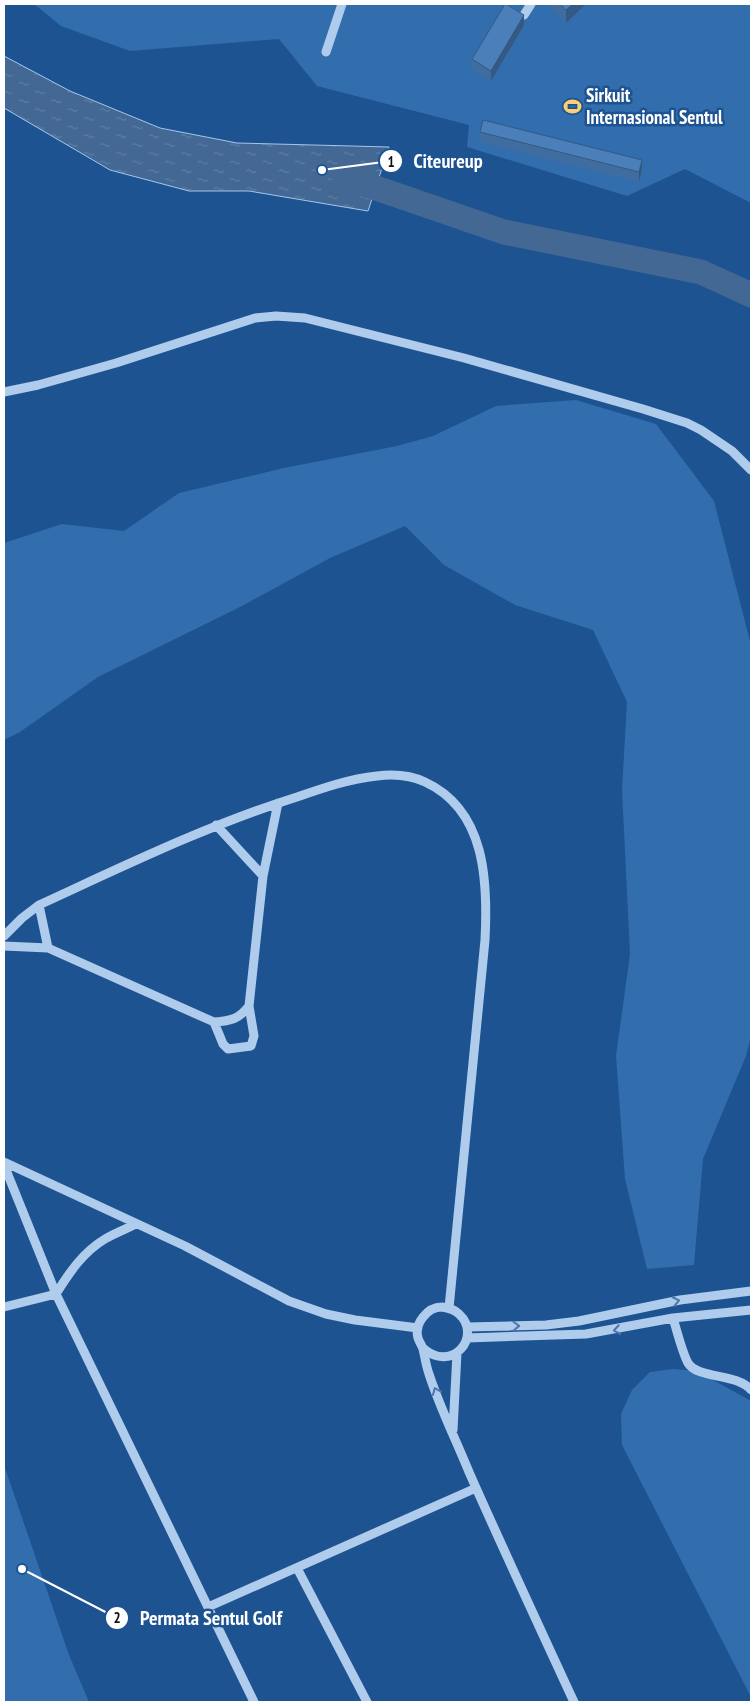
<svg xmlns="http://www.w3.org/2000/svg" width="755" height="1706" font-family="'PT Sans Narrow',sans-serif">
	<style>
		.green { fill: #326dae }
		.water { fill: url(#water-ripples); stroke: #a2c7ef }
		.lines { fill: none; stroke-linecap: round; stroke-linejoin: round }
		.river { stroke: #436894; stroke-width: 25 }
		.minor { stroke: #afcced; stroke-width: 9 }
		.wall { fill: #406d9f }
		.shaded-wall { fill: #345982 }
		.building { fill: #4b7fb9; stroke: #345982 }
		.oneway { stroke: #4a77ad }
		.labels { text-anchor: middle; stroke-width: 5; stroke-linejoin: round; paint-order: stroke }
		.poi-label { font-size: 19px; font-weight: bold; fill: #fff; stroke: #1e5391; text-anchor: start }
		.leader { fill: none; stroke: #fff; stroke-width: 2 }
		.callout-dot { fill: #fff; stroke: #1e5391; stroke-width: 2 }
		.mark-label { font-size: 15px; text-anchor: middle; font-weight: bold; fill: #111 }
		.callout-label { font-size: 20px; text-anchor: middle; font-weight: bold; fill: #fff; stroke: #1e5391; stroke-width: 5; stroke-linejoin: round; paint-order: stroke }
	</style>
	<defs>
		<pattern id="water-ripples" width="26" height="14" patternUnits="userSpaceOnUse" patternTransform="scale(1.25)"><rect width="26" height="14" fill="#436894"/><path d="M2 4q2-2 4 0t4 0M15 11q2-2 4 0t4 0" fill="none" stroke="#5f7fa4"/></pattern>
	</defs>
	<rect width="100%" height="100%" fill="#1e5391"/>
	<path class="green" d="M34,4H751V203L685,169L627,196L467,147L469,125L317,86L279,39L130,51L61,26Z
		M576,400L656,424L714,501L751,645V1036L746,1056L703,1159L694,1265L647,1269L625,1179L616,1056L630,954L622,790L627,702L593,630L515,605L444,565L405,526L330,558L242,606L98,677L20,732L4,740V543L62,524L124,531L179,493L284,468L397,446L433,436L496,406Z
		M673,1369L697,1371L751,1401V1697L622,1445L621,1414L632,1390L650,1372Z
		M4,1465L69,1655L89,1702H4Z"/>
	<path class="water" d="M4,56L70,91L160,128L237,143L389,147L368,211L249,191H189L110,170L4,108Z"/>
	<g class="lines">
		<path class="river" d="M344,177L504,232L701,272L751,295"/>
		<path class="minor" d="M524,15L531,4
			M326,52L342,4
			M4,392L38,385L116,363L255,318L276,316L305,318L464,358L643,409L687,423L701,430L732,451L751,470
			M216,825L263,876
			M39,905L48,948
			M4,936L22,918L39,905C124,866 208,825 297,797C323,788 349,779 377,776C393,774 410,775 425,782C486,810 488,882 485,940L449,1308
			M4,946L48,948L214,1022C231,1021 239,1019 249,1006L263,876L278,803
			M214,1022L223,1044L228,1049L251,1046L254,1036L249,1006
			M4,1162L185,1246L289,1301L326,1314L355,1320L418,1328
			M4,1165L56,1294L254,1702
			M4,1307L56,1294C69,1273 83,1252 105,1239C115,1233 126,1229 136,1224
			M673,1318C677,1331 682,1352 688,1363C697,1379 737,1373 751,1390
			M467,1327L546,1325L579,1321L680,1300L751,1291
			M467,1338L586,1334L673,1318L751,1310
			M423,1348C452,1374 483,1336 459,1314C454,1309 449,1308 442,1307C427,1307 414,1324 418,1338C419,1342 422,1345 423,1349C425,1357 426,1366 429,1374C440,1408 456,1440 469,1472C503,1549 539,1626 574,1702
			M453,1430L457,1353
			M297,1568L367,1702
			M208,1607L476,1488"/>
	</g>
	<path class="wall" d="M550,4H586L566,23L550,7Z
		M524,25L491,81L472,69V59Z
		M480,132L642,170L639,182L480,142Z"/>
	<path class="shaded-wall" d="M573,4H586L566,23V10Z
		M524,15V25L491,81V71Z
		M642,160V170L639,182V172Z"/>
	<path class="building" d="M505,4H506L524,15L491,71L472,59Z
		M560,4H573L566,10Z
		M483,120L642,160L639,172L480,132Z"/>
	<defs><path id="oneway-chevron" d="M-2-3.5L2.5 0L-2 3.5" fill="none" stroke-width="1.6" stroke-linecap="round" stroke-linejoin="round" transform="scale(1.25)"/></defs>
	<g class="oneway">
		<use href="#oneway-chevron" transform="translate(676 1301) rotate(-12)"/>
		<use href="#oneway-chevron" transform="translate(516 1326) rotate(-2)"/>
		<use href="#oneway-chevron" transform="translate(617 1330) rotate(170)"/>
		<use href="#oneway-chevron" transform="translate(436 1391) rotate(-112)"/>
	</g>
	<defs>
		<symbol id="stadium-bare" viewBox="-9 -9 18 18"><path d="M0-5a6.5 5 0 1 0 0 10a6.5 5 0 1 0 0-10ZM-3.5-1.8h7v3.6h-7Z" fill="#fcd06e" stroke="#1e5391" stroke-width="2.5" paint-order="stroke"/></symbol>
	</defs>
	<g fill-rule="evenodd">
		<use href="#stadium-bare" x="560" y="94" width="25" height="25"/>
	</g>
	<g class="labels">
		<g class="poi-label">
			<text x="586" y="102">Sirkuit<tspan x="586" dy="22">Internasional Sentul</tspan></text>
		</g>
	</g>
	<path class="leader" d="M322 170L391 161M22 1569L117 1618"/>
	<g class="callout-dot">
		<circle cx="322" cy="170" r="5"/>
		<circle cx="22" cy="1569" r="5"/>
		<circle cx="391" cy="161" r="12"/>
		<circle cx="117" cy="1618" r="12"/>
	</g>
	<g class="mark-label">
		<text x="391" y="167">1</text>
		<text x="117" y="1623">2</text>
	</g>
	<g class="callout-label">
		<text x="448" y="168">Citeureup</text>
		<text x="211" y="1625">Permata Sentul Golf</text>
	</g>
	<rect width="755" height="1706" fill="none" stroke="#ffffff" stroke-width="10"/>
</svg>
